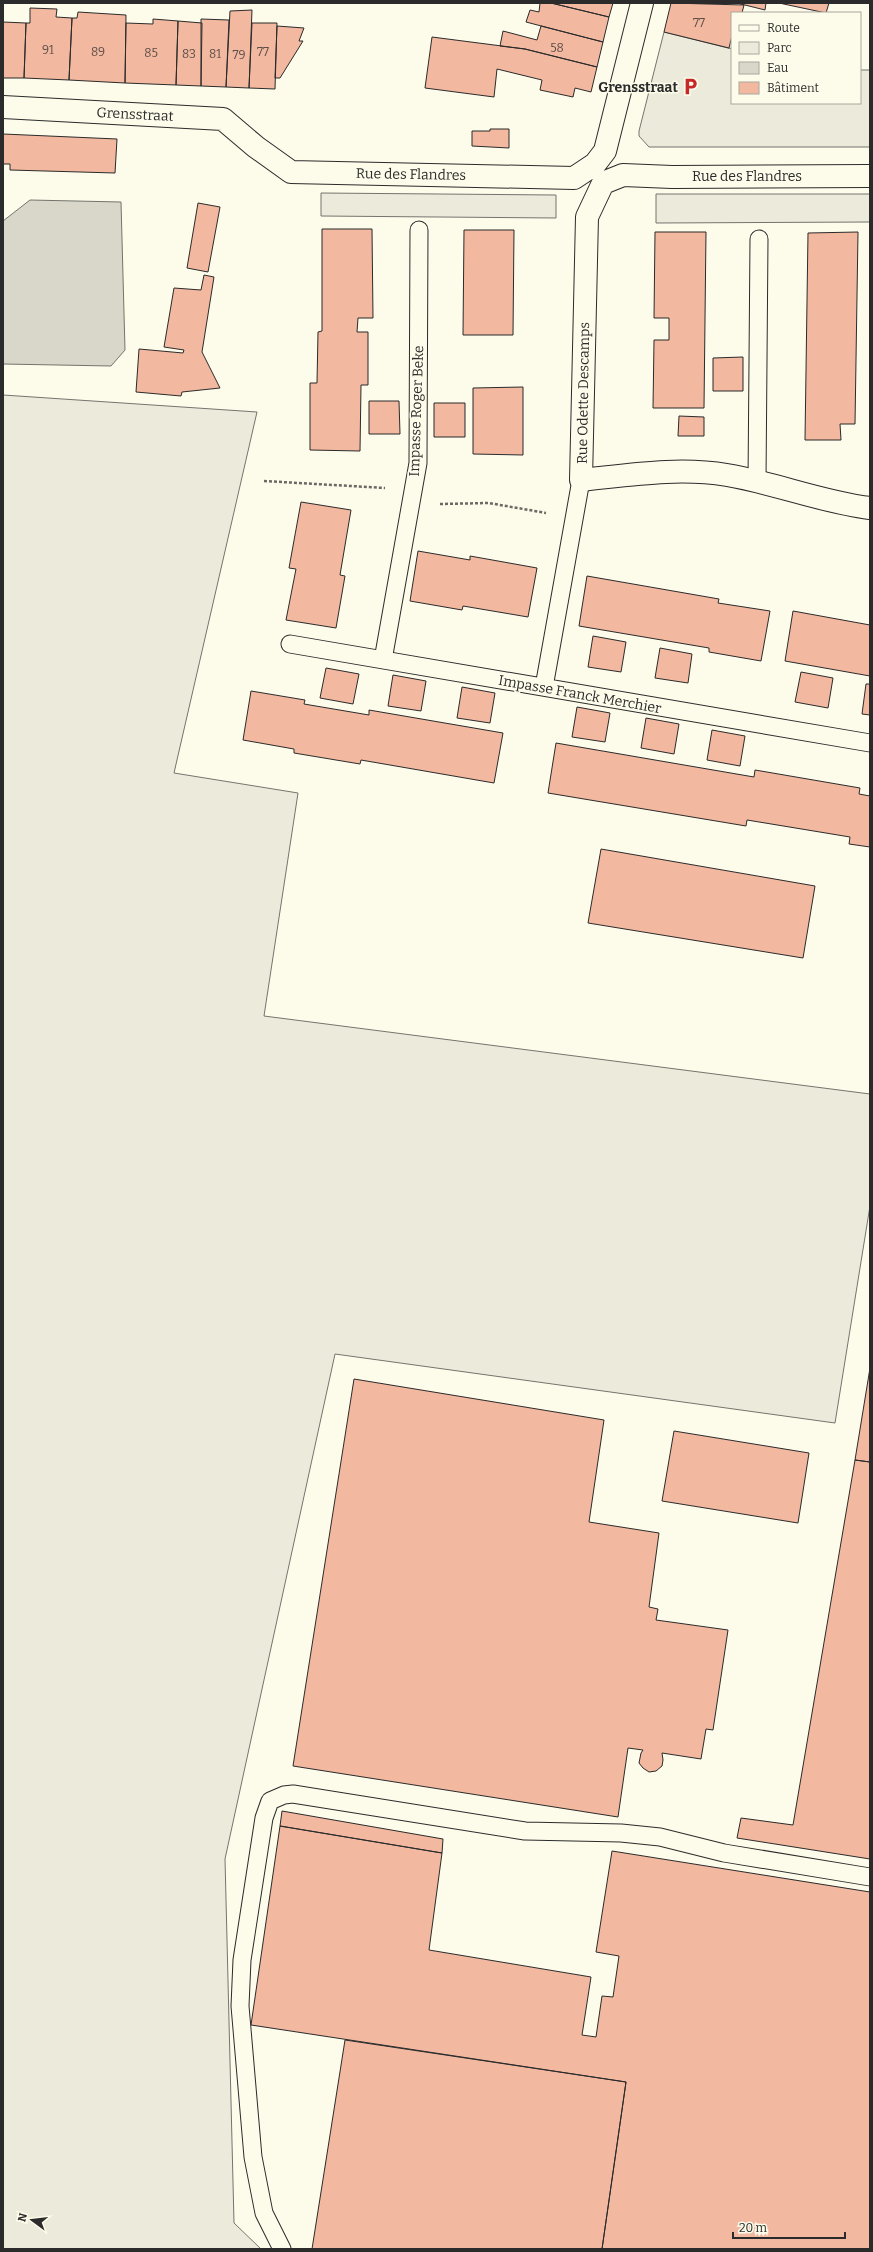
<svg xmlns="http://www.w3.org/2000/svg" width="873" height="2252" font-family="Bitter,serif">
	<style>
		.green { fill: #ecebdb; stroke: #74746e }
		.parking { fill: #eceadb; stroke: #74746e }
		.water { fill: #d8d7c9; stroke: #74746e }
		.building { fill: #f2b8a0; stroke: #2b2b2b }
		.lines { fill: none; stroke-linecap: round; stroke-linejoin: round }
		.lane-casing { stroke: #2b2b2b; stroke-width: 19 }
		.street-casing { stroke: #2b2b2b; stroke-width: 24 }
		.path { stroke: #6a6964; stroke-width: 2.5; stroke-dasharray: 3 2; stroke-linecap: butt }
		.lane { stroke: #fdfbea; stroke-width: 17 }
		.street { stroke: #fdfbea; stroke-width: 22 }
		.labels { text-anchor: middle; stroke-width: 3; stroke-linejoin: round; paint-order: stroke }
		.number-label { font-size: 12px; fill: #5d4e48 }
		.poi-label { font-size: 14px; font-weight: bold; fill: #2b2b2b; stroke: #fdfbea; text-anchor: end }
		.street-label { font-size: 14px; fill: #2b2b2b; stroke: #fdfbea }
	</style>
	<rect width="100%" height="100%" fill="#fdfbea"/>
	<path class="green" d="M3,395L257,412L174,773L298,793L264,1016L870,1094V1206L835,1423L335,1354L225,1859L234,2223L261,2249H3Z"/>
	<path class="parking" d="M664,32L732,49V103H860V70H870V147H649L639,136V131Z
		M321,193L556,195V218L321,216Z
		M656,194H870V222L656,223Z"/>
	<path class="water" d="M30,200L121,202L125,350L111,366L3,364V221Z"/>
	<path class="building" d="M540,3H551L609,17L603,42L526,22L530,10L539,12Z
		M551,3H613L609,17Z
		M671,3L744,5L742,13H732V36L729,48L664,32Z
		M737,3H766L765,10Z
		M779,3H829L826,13Z
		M30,8L57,9L56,17L72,18L69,80L24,78L26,23H30Z
		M252,10L249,88L226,87L230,11Z
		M78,12L126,15L125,83L69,80L72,18H77Z
		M153,19L178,21L176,85L125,83L126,23L153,24Z
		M201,19L229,20L226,87L201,86Z
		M178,21L202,23L201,86L176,85Z
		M3,22L26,23L24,78H3Z
		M252,23H277L275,89L249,88Z
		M277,26L304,28L299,41H303L280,78H275Z
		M541,26L603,42L597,67L525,49L500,46L503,31L537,40Z
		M432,37L525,49L597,67L591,92L575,88L573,97L540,90L542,80L497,69L494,97L425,88Z
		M490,129H509V148L472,146V131H490Z
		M3,134L117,139L115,173L10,170V164H3Z
		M198,203L220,207L208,272L187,268Z
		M322,229H372L373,318H358L357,332H368V385H361L360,451L310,450V383H317L318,332L322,331Z
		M464,230H514L513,335H463Z
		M655,232H706L704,408H653L654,340H669V318H654Z
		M858,232L855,424H840L841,440H805L808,233Z
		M204,275L214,277L202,352L220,388L182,392L181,396L136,392L139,349L183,353L184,350L164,347L174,288L201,290Z
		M743,357V391H713V358Z
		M523,387V455L473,454V388Z
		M369,401H399L400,434H369Z
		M434,403H465V437H434Z
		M679,416L704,417V436H678Z
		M301,502L351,510L340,575L345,576L336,628L286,620L296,569L289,568Z
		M418,551L470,560V556L537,568L528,617L463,606L462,610L410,601Z
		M587,576L719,599L718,603L770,611L761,661L709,652V648L579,626Z
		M793,611L870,625V676L785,661Z
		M593,636L626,642L621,672L588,667Z
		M660,648L692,654L688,683L655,678Z
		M326,668L359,674L353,704L320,698Z
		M801,672L833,678L828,708L795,702Z
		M393,675L426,681L421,711L388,706Z
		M866,684H870V715L862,714Z
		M462,687L495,693L490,723L457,718Z
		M251,691L305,700L304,704L369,715V710L503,733L494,783L361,760L360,764L294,753V749L243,740Z
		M577,707L610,713L605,742L572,737Z
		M646,718L679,724L674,754L641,748Z
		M712,730L745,736L740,766L707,760Z
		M556,743L754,777L755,770L860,788L859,794L870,796V847L849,844L850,837L747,820L746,826L548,793Z
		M601,849L815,886L803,958L588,923Z
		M870,1368V1462L855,1460Z
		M354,1379L604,1420L589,1522L659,1533L649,1607L658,1609L656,1620L728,1630L713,1730L706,1729L701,1759L662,1753L663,1760L662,1766L656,1771L649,1772L643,1768L639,1763L641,1753L643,1750L628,1748L618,1817L293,1766Z
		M674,1431L809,1453L798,1523L662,1501Z
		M855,1460L870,1462V1859L737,1838L741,1818L793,1825Z
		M282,1811L443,1839L442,1853L280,1826Z
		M280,1826L442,1853L429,1950L591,1977L582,2035L596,2037L602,1996L613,1997L619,1956L596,1952L612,1851L870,1892V2249H602L626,2082L251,2025Z
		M345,2040L626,2082L602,2249H312Z"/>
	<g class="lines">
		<defs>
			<path id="lane" d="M757,483L759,239
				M290,644L870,743
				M383,660L418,463L419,230
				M544,687L581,480
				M282,2249L264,2213L253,2157L240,2006L242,1960L264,1818L270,1801L284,1795L293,1794L525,1831L621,1833L660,1837L724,1853L870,1877"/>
			<path id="street" d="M3,107L223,119L256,147L291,172L574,178L595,164L605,151L642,3
				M870,176L672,177L623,175L603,183L587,217L581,480C630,475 678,467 727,475C775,483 821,502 870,508"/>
		</defs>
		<use href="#lane" class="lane-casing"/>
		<use href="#street" class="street-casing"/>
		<path class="path" d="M264,481L385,488
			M440,504L489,503L546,513"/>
		<use href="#lane" class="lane"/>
		<use href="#street" class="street"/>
	</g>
	<defs>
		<symbol id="parking-bare" viewBox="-9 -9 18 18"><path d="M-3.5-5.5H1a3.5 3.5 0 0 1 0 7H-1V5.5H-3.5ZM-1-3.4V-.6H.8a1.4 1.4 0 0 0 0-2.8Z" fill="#c62828" stroke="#fdfbea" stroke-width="2.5" paint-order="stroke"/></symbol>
	</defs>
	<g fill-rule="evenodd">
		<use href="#parking-bare" x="678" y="74" width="25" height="25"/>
	</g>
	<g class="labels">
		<g class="number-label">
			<text x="699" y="27">77</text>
			<text x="557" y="52">58</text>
			<text x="48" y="54">91</text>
			<text x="98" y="56">89</text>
			<text x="263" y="56">77</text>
			<text x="151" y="57">85</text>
			<text x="189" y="58">83</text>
			<text x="215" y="58">81</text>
			<text x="239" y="59">79</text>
		</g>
		<g class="poi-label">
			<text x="678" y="92">Grensstraat</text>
		</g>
		<g class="street-label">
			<text transform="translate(135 114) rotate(3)" y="5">Grensstraat</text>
			<text transform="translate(411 174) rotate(1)" y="5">Rue des Flandres</text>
			<text x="747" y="181">Rue des Flandres</text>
			<text transform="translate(583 393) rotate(-89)" y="5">Rue Odette Descamps</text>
			<text transform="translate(416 411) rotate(-88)" y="5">Impasse Roger Beke</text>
			<text transform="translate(580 694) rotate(10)" y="5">Impasse Franck Merchier</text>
		</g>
	</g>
	<rect width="873" height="2252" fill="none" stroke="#2b2b2b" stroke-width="8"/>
	<rect x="731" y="12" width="130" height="92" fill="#fdfbea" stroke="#a9a89e"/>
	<rect x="739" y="25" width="20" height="6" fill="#fdfbea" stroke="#a9a89e"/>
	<text x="767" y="32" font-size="12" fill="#2b2b2b">Route</text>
	<rect x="739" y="42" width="20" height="12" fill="#ecebdb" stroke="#a9a89e"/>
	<text x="767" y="52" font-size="12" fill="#2b2b2b">Parc</text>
	<rect x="739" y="62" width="20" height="12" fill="#d8d7c9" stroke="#a9a89e"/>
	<text x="767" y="72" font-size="12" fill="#2b2b2b">Eau</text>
	<rect x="739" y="82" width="20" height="12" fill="#f2b8a0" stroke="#a9a89e"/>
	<text x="767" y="92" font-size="12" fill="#2b2b2b">Bâtiment</text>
	<g transform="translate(32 2220) rotate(285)" stroke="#fdfbea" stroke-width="3" paint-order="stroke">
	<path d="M0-3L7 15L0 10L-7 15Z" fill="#2b2b2b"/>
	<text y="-6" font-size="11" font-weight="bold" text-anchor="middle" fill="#2b2b2b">N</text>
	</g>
	<path d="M733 2232v6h112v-6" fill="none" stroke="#2b2b2b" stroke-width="2"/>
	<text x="739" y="2232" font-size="12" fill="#2b2b2b" stroke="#fdfbea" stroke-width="3" paint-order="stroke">20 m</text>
</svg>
